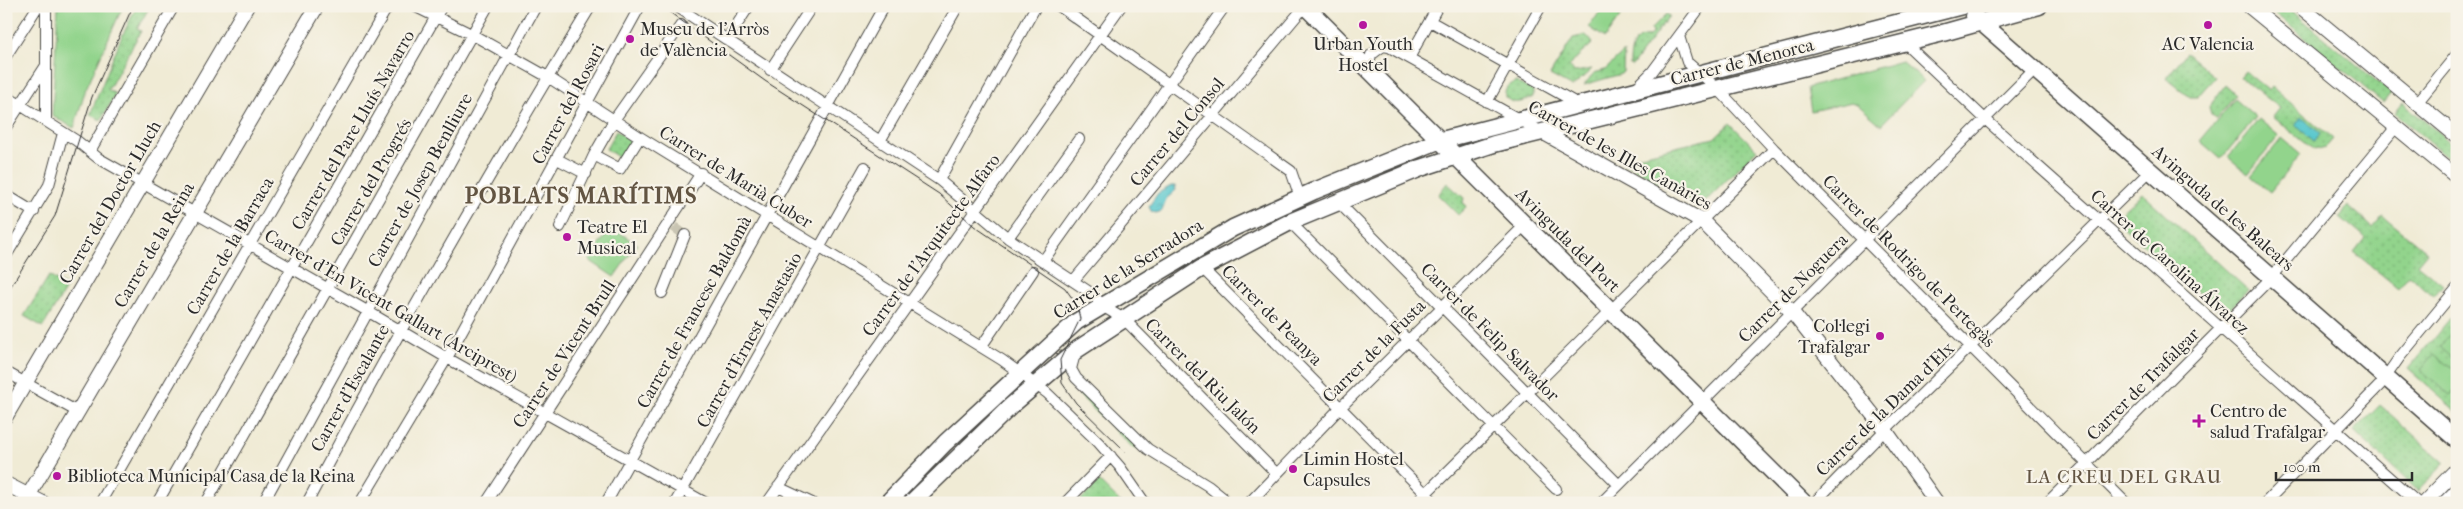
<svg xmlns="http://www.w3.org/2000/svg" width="2463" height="509" font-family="'IM FELL French Canon',serif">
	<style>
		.green { fill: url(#green-dots); stroke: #5e805c }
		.pitch { fill: #92d48c; stroke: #5e805c }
		.water { fill: url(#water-ripples); stroke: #42797c }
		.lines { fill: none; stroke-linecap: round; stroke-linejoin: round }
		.street-tunnel { stroke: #c9c5b3; stroke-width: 10; stroke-dasharray: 10 5; stroke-linecap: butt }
		.street-casing { stroke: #494844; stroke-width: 12 }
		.secondary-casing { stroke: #494844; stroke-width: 16 }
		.primary-casing { stroke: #494844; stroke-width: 19 }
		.street { stroke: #fff; stroke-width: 10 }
		.secondary { stroke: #fff; stroke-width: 14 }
		.primary { stroke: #fff; stroke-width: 16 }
		.tram { stroke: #2b2b2b; stroke-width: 1 }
		.poi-dot { fill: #b5179e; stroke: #f7f3e8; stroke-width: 2 }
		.labels { text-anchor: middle; stroke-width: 4.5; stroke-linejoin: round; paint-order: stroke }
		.poi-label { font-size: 18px; fill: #2b2b2b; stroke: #f7f3e8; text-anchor: start }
		.street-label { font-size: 18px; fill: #2b2b2b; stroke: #f7f3e8 }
		.neighbourhood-label { font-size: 19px; letter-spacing: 1px; fill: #625442; stroke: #f7f3e8 }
		.district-label { font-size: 22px; font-weight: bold; letter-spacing: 1px; fill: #625442; stroke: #f7f3e8 }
	</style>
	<defs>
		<pattern id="green-dots" width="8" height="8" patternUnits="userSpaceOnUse" patternTransform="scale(1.25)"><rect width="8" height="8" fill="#92d48c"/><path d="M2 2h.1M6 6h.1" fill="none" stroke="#7eb679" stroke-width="1.8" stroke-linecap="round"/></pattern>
		<pattern id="water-ripples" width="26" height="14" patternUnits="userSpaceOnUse" patternTransform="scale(1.25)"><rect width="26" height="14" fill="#59c7cd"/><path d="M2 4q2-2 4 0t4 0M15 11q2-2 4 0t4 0" fill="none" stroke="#4aa2a7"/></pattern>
	</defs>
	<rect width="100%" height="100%" fill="#f7f3e8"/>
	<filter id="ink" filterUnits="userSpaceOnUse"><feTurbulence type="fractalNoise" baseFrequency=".02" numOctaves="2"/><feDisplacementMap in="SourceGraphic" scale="10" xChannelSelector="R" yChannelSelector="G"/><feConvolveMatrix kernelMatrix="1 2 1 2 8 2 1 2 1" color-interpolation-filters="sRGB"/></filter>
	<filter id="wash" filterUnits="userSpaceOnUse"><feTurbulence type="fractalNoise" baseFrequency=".0096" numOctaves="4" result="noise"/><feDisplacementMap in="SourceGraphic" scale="20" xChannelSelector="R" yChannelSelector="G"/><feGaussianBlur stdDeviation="1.12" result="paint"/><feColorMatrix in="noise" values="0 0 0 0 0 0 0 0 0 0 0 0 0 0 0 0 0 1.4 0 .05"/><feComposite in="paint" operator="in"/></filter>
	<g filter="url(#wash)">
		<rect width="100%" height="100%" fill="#f0ebd5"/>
		<path class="green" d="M137,6H150L137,29L141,31L108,90L116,94L101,120L90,115L120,40Z
			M2266,6H2286L2391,93L2383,103Z
			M1666,14L1669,16L1632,66L1630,65C1630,52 1632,35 1649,37L1652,33L1651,29Z
			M1586,35L1593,43L1572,62L1569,67L1575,72L1592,69L1572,87L1550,75L1573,38Z
			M1624,52L1623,72L1621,74L1584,85L1594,73L1605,70Z
			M2186,53L2215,77L2197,97H2190L2166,78Z
			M2245,71L2269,91L2272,87L2333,139L2326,147L2314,150L2273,117L2280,108L2240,77Z
			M1516,82L1533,91V97C1523,102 1514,106 1505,97C1504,89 1508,85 1516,82Z
			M2225,85L2236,95L2216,119L2211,114L2209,107Z
			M2403,103L2457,148V165L2395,113Z
			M1730,123L1757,150L1700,207L1620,160L1714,138Z
			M616,131L632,141L621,159L606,149Z
			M1447,183L1464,198L1463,202L1466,207L1458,215L1438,195Z
			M2142,193L2248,290L2224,315L2114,219Z
			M2348,206L2373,228L2383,216L2427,252L2417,264L2443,285L2434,296L2409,275L2398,288L2354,252L2365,238L2340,217Z
			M49,276L67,287L43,327L24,316Z
			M2457,310V412L2408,369Z
			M1083,391L1138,445L1134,449L1079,395Z
			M2380,405L2445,463L2418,491L2354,431Z
			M1099,481L1121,503H1078Z"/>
		<path class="pitch" d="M58,6H123L85,91L74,128L52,116Z
			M1604,6H1621L1625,10L1605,38L1589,27Z
			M1901,61L1924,81L1881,125L1857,104L1852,102L1811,111L1807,88Z
			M2235,99L2256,117L2221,159L2200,141Z
			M2259,119L2279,136L2248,174L2228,157Z
			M2282,138L2301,154L2270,192L2251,176Z
			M611,227L637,244L614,277L589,260Z
			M2453,331L2457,334V362L2440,347Z
			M2434,354L2457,373V387L2450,395L2421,370Z"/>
		<path class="water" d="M2301,117L2321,133L2314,141L2295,125Z
			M1171,186H1175L1176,190L1166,199L1162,211L1156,213L1151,211L1149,206L1158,193Z"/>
	</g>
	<g filter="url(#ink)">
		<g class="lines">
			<path class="street-tunnel" d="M674,227L685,235"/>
			<defs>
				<path id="street" d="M46,6V121
					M414,6L473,35L548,77L640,137L1002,360L1047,393L1099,443L1120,467L1145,503
					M676,6L939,180L1008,238L1094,295L1102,306L1124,319L1276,473
					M1059,6L1291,171L1300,197
					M1430,21L1580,105
					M1679,36L1687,62L1718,89L1774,149L2126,503
					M727,40L749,6
					M1904,42L1985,119L2418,503
					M6,56L38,6
					M1409,58L1438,6
					M770,70L812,6
					M1368,71L1371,55L1383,46L1389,47L1542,132
					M1635,89L1652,72L1701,6
					M6,96L77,141L98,158L362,308L447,358L706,503
					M1487,102L1541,6
					M2417,103L2457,54
					M6,127L45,67
					M640,137L620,169L594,155L614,120L681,25
					M880,141L958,6
					M90,151L174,6
					M557,159L586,174
					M939,180L1036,6
					M6,195L34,212
					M1338,202L1619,485
					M1290,222L1556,489
					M560,227L594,155
					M1008,238L1079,139
					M6,256L49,185L63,133
					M1043,261L1225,6
					M1202,268L1435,503
					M1074,280L1305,6
					M662,293L685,235
					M981,347L1033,271
					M1075,354L1071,369L1076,378L1148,449L1208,486L1223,498L1224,503
					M6,372L76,411
					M778,487L812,503
					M100,503L388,6
					M157,503L442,6
					M206,503L488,6
					M263,503L536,6
					M307,503C396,334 492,170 591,6
					M360,503L447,358L640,6
					M486,503L701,173
					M606,503L884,6
					M675,503L865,167
					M767,503L1121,6
					M1065,503L1111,456
					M1249,503L1341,407L1525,225
					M1416,503L1774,149
					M1601,503L2034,70
					M1814,503L1885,430L2150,171
					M2047,503L2272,277L2396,127
					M2265,503L2380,385L2399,358L2457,288"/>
				<path id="secondary" d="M2249,6L2457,177
					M2300,6L2457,136
					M1542,132L1702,221L1792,312L1885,430L1937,503
					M6,416L247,6
					M6,484L43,503
					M24,503L317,6
					M2424,503L2457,469
					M2445,503L2457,491"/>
				<path id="primary" d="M1305,6L1804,503
					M1974,16L2457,440
					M887,503L945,443L1076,322L1233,228L1314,191L1438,141L1962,6
					M911,503L1012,405L1078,349L1202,268L1290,222L1421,168L1494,144L1939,34L2039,6"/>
			</defs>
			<use href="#street" class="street-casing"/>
			<use href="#secondary" class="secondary-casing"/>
			<use href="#primary" class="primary-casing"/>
			<use href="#street" class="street"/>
			<use href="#secondary" class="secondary"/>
			<use href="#primary" class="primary"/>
			<path class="tram" d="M661,6L765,81L939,194L974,226L1065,288L1077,305L1080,319L1060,360L1062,383L1076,403L1125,451
				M6,294L55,216L92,97L133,6"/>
		</g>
	</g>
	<g class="poi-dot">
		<circle cx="1363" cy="25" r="5"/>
		<circle cx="2208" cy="25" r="5"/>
		<circle cx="630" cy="39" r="5"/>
		<circle cx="567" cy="237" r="5"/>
		<circle cx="1880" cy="336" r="5"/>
		<path d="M2196.5 413.5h5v5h5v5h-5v5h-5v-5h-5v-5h5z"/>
		<circle cx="1293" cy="469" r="5"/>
		<circle cx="57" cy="476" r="5"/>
	</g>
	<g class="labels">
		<g class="poi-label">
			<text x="640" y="35">Museu de l'Arròs<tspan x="640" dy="21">de València</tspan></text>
			<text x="1363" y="50" text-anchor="middle">Urban Youth<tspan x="1363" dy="21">Hostel</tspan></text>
			<text x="2208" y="50" text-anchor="middle">AC Valencia</text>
			<text x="577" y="233">Teatre El<tspan x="577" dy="21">Musical</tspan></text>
			<text x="1870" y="332" text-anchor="end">Col·legi<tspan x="1870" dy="21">Trafalgar</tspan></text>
			<text x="2210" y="417">Centro de<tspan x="2210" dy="21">salud Trafalgar</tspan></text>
			<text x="1303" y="465">Limin Hostel<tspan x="1303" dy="21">Capsules</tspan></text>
			<text x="67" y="482">Biblioteca Municipal Casa de la Reina</text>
		</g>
		<g class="street-label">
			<text transform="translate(1742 62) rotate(-14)" y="6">Carrer de Menorca</text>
			<text transform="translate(568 104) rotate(-62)" y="6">Carrer del Rosari</text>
			<text transform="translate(353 130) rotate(-60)" y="6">Carrer del Pare Lluís Navarro</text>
			<text transform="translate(1177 132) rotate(-50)" y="6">Carrer del Consol</text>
			<text transform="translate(1620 155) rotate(29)" y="6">Carrer de les Illes Canàries</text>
			<text transform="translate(736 177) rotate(32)" y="6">Carrer de Marià Cuber</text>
			<text transform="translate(420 180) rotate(-61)" y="6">Carrer de Josep Benlliure</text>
			<text transform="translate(371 182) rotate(-60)" y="6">Carrer del Progrés</text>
			<text transform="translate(110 202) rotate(-60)" y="6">Carrer del Doctor Lluch</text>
			<text transform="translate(2223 208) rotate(41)" y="6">Avinguda de les Balears</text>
			<text transform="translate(1568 240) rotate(45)" y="6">Avinguda del Port</text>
			<text transform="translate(154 245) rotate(-60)" y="6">Carrer de la Reina</text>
			<text transform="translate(931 245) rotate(-54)" y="6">Carrer de l'Arquitecte Alfaro</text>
			<text transform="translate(230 246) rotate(-60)" y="6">Carrer de la Barraca</text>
			<text transform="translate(1909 261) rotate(45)" y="6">Carrer de Rodrigo de Pertegàs</text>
			<text transform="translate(2170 262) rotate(42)" y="6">Carrer de Carolina Álvarez</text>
			<text transform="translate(1128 269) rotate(-32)" y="6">Carrer de la Serradora</text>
			<text transform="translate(1793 288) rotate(-45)" y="6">Carrer de Noguera</text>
			<text transform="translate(391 306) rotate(30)" y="6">Carrer d'En Vicent Gallart (Arciprest)</text>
			<text transform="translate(694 312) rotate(-61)" y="6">Carrer de Francesc Baldomà</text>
			<text transform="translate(1272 315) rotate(45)" y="6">Carrer de Peanya</text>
			<text transform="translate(1490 332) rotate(45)" y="6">Carrer de Felip Salvador</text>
			<text transform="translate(749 340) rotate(-61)" y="6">Carrer d'Ernest Anastasio</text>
			<text transform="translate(1374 351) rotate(-45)" y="6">Carrer de la Fusta</text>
			<text transform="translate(564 354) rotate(-57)" y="6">Carrer de Vicent Brull</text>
			<text transform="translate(1203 376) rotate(45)" y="6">Carrer del Riu Jalón</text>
			<text transform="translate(2143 384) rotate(-45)" y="6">Carrer de Trafalgar</text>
			<text transform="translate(350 388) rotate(-61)" y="6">Carrer d'Escalante</text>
			<text transform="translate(1885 409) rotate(-44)" y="6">Carrer de la Dama d'Elx</text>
		</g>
		<g class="neighbourhood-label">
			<text x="2124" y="483">LA CREU DEL GRAU</text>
		</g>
		<g class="district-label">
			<text x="581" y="203">POBLATS MARÍTIMS</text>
		</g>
	</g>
	<rect width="2463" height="509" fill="none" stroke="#f7f3e8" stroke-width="25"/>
	<path d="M2276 472v8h136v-8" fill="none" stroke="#2b2b2b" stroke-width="2.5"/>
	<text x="2283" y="472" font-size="15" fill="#2b2b2b" stroke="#f7f3e8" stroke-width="4" paint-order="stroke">100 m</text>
</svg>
